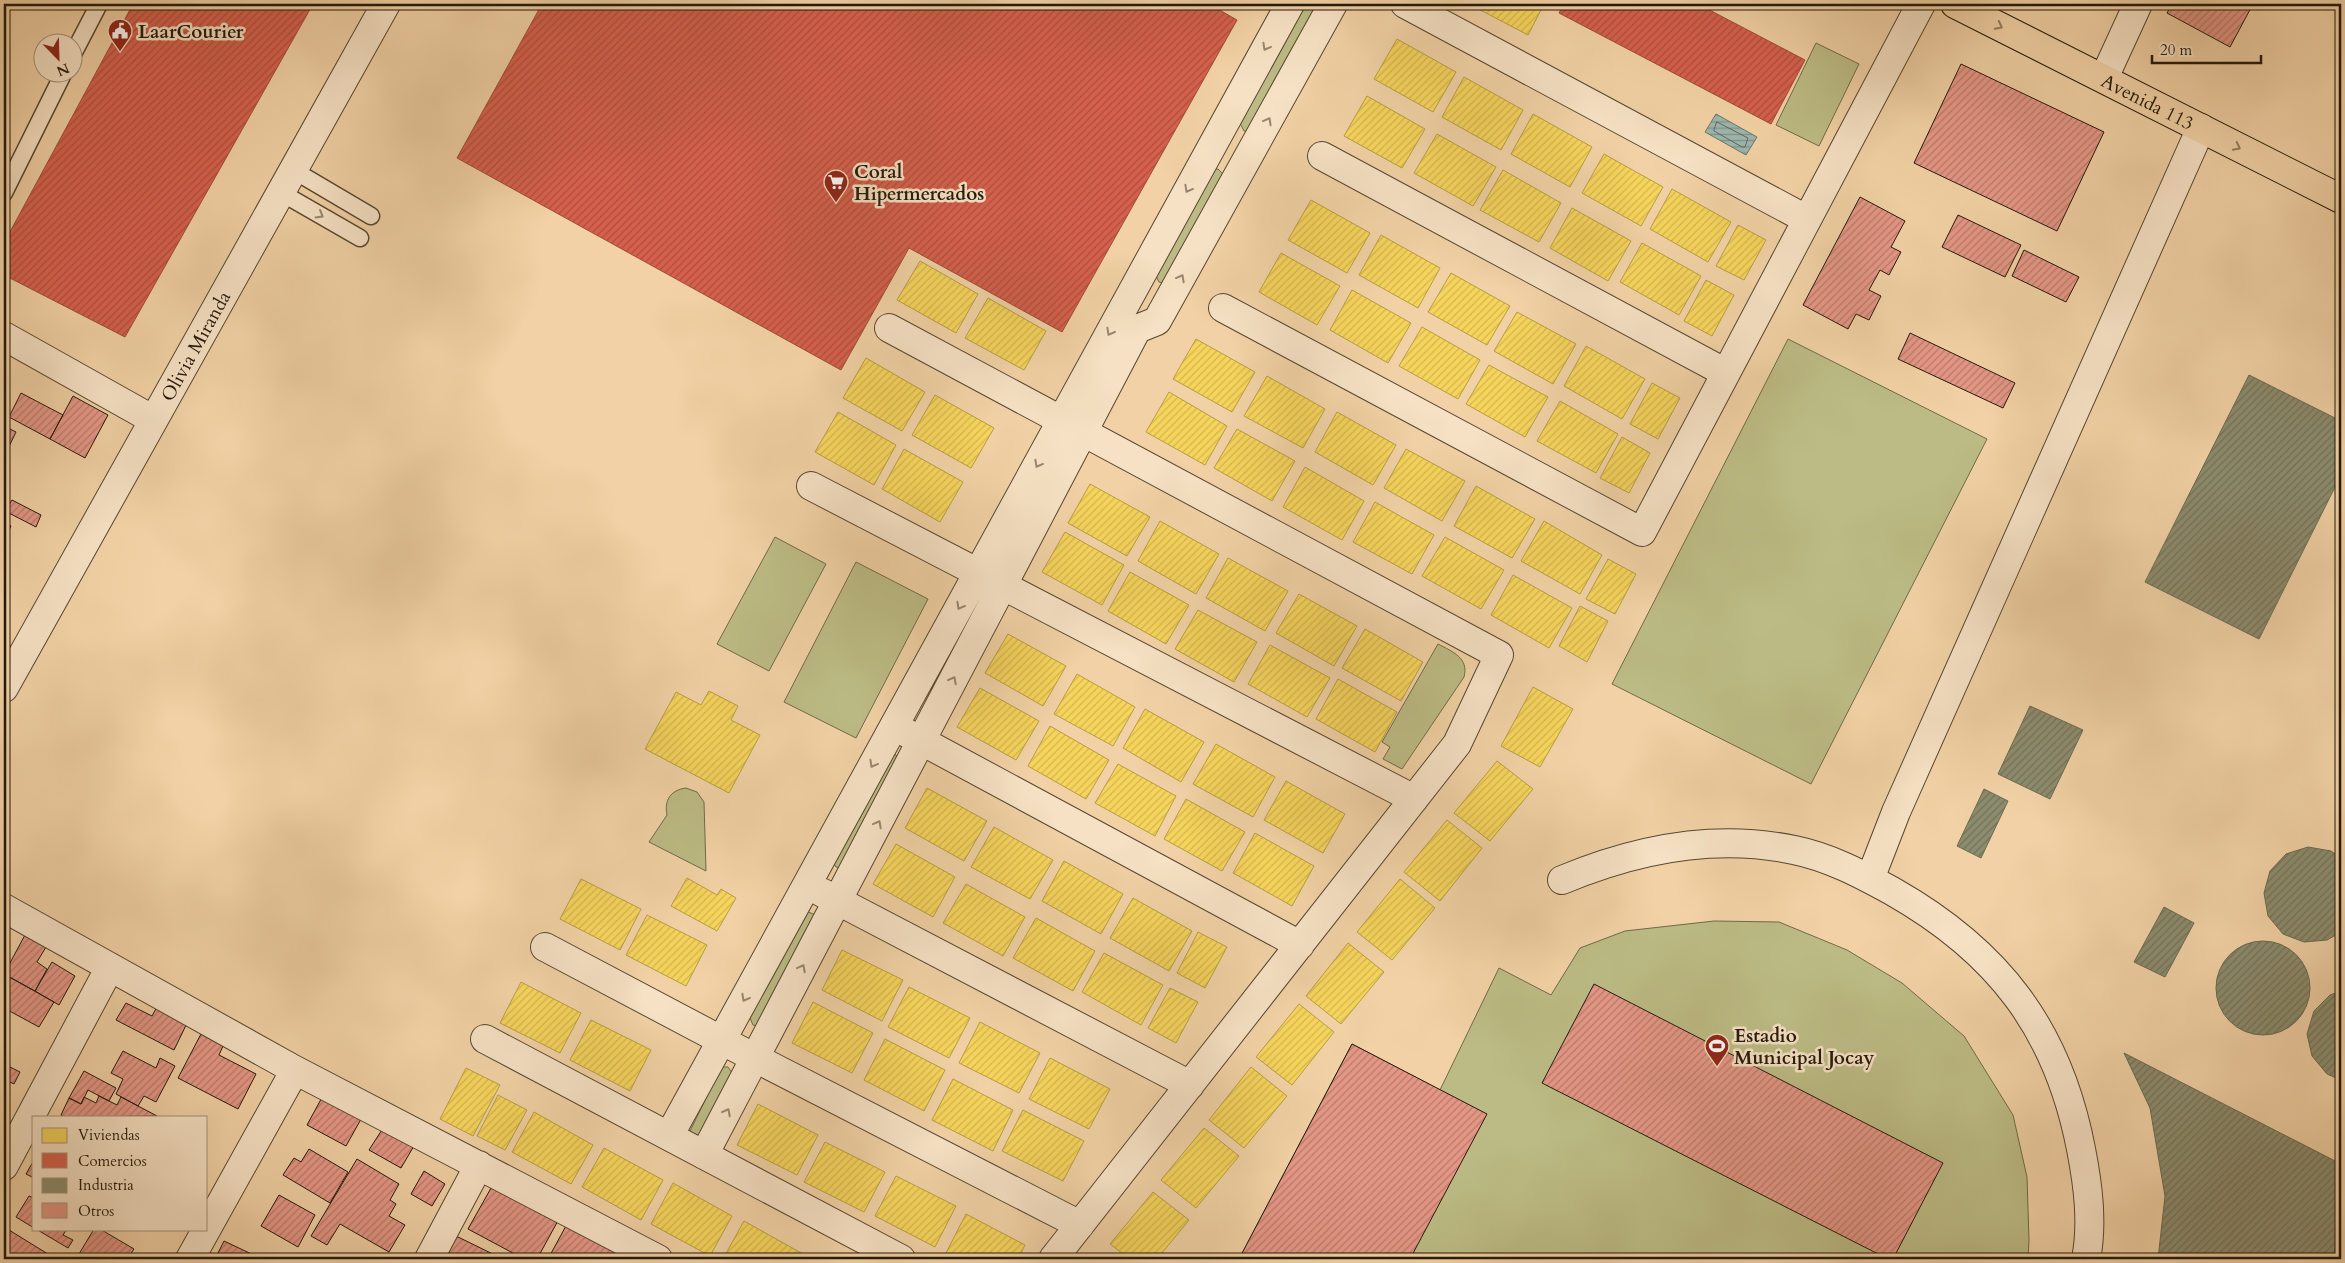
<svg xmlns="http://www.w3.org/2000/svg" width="2345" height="1263" font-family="Cardo,serif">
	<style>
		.green { fill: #bcbb85; stroke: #706a48 }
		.water { fill: url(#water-rules); stroke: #6c776c }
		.homes { fill: url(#homes-hatch); stroke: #b79d43 }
		.shops { fill: url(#shops-hatch); stroke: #a04b39 }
		.industry { fill: url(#industry-hatch); stroke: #6c6a50 }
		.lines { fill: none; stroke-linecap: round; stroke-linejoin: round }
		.shore { stroke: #60685c; stroke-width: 1 }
		.building { fill: url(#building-hatch); stroke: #23190a }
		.service-casing { stroke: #564731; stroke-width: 19 }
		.minor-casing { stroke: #564731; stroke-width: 30 }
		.tertiary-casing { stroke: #564731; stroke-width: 30 }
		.primary-casing { stroke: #23190a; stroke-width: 30 }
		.service { stroke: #f6e1c4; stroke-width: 16 }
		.minor { stroke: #f6e1c4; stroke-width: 28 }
		.tertiary { stroke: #f6e1c4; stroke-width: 28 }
		.primary { stroke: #f1d1a5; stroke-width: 28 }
		.oneway { stroke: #947e5f }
		.oneway2 { stroke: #978770 }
		.labels { text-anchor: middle; stroke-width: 5; stroke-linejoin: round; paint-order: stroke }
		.poi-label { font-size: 19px; font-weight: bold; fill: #23190a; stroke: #f6e1c4; text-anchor: start }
		.street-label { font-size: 19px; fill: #23190a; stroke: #f6e1c4 }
	</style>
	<defs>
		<pattern id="water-rules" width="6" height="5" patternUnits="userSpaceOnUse" patternTransform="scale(1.25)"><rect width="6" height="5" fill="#9cb6ad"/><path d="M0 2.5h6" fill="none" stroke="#7f938b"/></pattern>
		<pattern id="homes-hatch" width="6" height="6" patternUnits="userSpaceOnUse" patternTransform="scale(1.25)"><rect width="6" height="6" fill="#f6d55c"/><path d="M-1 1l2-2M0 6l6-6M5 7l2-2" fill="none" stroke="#d3b64f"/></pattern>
		<pattern id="shops-hatch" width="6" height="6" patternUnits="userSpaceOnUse" patternTransform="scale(1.25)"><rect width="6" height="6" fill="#d6604d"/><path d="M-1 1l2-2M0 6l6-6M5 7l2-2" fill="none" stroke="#ad4e3e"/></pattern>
		<pattern id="industry-hatch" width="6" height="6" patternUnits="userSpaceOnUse" patternTransform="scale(1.25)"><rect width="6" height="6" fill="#8c8c6e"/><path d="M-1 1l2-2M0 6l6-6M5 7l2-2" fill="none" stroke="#727259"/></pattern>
		<pattern id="building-hatch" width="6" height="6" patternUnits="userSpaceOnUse" patternTransform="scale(1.25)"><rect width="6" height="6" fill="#e59786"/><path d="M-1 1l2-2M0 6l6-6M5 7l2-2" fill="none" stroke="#b97a6c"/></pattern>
	</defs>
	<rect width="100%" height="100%" fill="#f1d1a5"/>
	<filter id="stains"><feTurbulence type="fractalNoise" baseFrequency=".004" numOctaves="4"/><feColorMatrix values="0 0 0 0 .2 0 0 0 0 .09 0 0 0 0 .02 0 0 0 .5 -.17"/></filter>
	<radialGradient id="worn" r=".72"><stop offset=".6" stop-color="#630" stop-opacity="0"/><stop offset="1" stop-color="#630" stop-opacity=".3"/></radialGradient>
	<path class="green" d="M1302,4H1318L1248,132L1244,131L1240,123Z
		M1816,43L1859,64L1819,146L1776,125Z
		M1214,169H1218L1223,174L1163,283L1159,282L1155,274Z
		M1788,339L1987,439L1811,784L1612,684Z
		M775,537L826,564L769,671L717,644Z
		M856,562L928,599L856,738L784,702Z
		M1438,644C1453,652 1469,658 1464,677L1402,769L1383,759L1390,747L1382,742Z
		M894,754L899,757L843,868L836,867L834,864Z
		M686,788L697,792L704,802L706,871L649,842L667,815C664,801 670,790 686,788Z
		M808,912L816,915L757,1026L753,1025L750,1018L805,915Z
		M1714,921L1779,922L1847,950L1902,983L1964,1036L2013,1115L2027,1177L2029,1240L2028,1259H1239L1352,1044L1440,1090L1499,968L1551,995L1580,948L1625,931Z
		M723,1067H728L732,1073L700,1139L690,1134V1131L720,1070Z"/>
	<path class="water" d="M1716,114L1757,137L1746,155L1705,132Z"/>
	<path class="homes" d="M1469,4H1544L1528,35Z
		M1397,39L1456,72L1433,112L1374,79Z
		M1464,77L1523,110L1501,150L1442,117Z
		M1367,96L1425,129L1402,168L1344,136Z
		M1533,114L1592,147L1570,187L1511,154Z
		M1437,134L1496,167L1473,206L1414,173Z
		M1604,154L1663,187L1641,226L1582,193Z
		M1503,170L1561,203L1539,242L1480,210Z
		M1672,189L1731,222L1708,262L1650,229Z
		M1311,200L1370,233L1347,273L1288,240Z
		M1572,208L1631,241L1608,281L1550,248Z
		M1738,225L1766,240L1744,280L1716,266Z
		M1381,235L1440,268L1418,308L1359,275Z
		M1642,243L1701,276L1679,315L1620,282Z
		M1281,253L1340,286L1317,325L1259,292Z
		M920,261L978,294L956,333L897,300Z
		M1451,273L1510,306L1487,345L1428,312Z
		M1706,280L1734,295L1712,336L1684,321Z
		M1352,290L1411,323L1388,363L1330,330Z
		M988,298L1046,331L1024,370L965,338Z
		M1517,312L1576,344L1553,384L1494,351Z
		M1422,327L1480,360L1458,399L1399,366Z
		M1196,339L1255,372L1232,412L1173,379Z
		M1586,346L1645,379L1622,419L1564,386Z
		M866,358L925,392L902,431L843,398Z
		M1489,365L1548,397L1525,437L1466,404Z
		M1267,376L1325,409L1303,448L1244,416Z
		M1652,383L1680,398L1658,439L1630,424Z
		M1169,392L1227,426L1205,465L1146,432Z
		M935,395L994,428L971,468L912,435Z
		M1560,401L1618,434L1596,473L1537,441Z
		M838,412L896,445L874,485L815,452Z
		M1337,412L1396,445L1373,485L1315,452Z
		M1237,429L1295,461L1272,501L1214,468Z
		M1622,437L1650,453L1629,493L1600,478Z
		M904,449L963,482L940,522L882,489Z
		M1406,449L1465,481L1442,521L1384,488Z
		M1305,467L1364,501L1342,540L1283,507Z
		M1090,484L1150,517L1127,556L1068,523Z
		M1476,486L1535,519L1512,558L1454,526Z
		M1375,502L1434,535L1412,574L1353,542Z
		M1160,521L1219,554L1196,594L1138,561Z
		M1544,521L1602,555L1580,594L1521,561Z
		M1065,532L1124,565L1102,605L1042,572Z
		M1445,537L1504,570L1481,609L1422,576Z
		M1228,558L1288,591L1265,631L1206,598Z
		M1608,559L1636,574L1615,614L1586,599Z
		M1130,572L1189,605L1166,644L1108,611Z
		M1513,575L1572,608L1549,648L1491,615Z
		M1299,594L1357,626L1334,666L1276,633Z
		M1580,606L1608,621L1587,662L1559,646Z
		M1198,610L1257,642L1234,682L1175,649Z
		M1365,629L1423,662L1401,701L1342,668Z
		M1008,634L1066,666L1043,706L985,673Z
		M1270,645L1330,678L1307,717L1248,684Z
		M1077,674L1135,707L1113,746L1054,714Z
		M1338,679L1397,712L1375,752L1316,719Z
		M1533,687L1573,709L1540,767L1501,746Z
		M980,688L1039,721L1016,760L957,727Z
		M709,691L738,706L731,720L760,735L729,793L645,749L676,692L701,705Z
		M1145,709L1204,742L1181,782L1123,748Z
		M1050,726L1109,760L1086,799L1028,766Z
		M1216,744L1275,777L1253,817L1193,784Z
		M1497,761L1533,789L1490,841L1454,813Z
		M1118,764L1176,796L1155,836L1095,803Z
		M1286,781L1345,814L1323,853L1264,820Z
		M927,788L987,821L964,861L905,828Z
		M1186,799L1245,832L1222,871L1164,839Z
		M1447,820L1482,848L1440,901L1404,872Z
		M994,827L1053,860L1030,899L971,867Z
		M1255,833L1314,866L1292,906L1233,873Z
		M896,844L955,877L933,917L873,884Z
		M1064,861L1123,894L1101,934L1042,901Z
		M687,878L717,895L721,889L736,898L717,931L671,906Z
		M581,879L641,909L620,950L560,919Z
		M1400,879L1435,908L1392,960L1357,932Z
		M966,884L1025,917L1003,956L943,923Z
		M1133,898L1192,931L1169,971L1110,938Z
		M647,915L707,945L686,986L626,955Z
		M1036,918L1095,951L1073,991L1013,958Z
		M1198,932L1227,947L1205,988L1177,973Z
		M1348,943L1384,972L1341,1024L1306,996Z
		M842,950L903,980L882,1021L822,990Z
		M1104,953L1163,985L1141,1025L1082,992Z
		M521,982L581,1013L560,1053L500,1023Z
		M909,987L970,1018L949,1058L888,1027Z
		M1170,988L1198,1002L1176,1043L1148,1028Z
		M813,1002L873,1033L852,1073L792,1043Z
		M1299,1004L1334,1032L1292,1085L1256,1057Z
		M591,1020L651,1050L630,1091L570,1060Z
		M980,1022L1040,1053L1019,1093L959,1063Z
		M885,1039L945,1070L924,1111L864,1080Z
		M1050,1058L1110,1089L1089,1129L1029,1099Z
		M1251,1067L1287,1096L1244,1148L1209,1120Z
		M466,1068L500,1085L473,1136L440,1119Z
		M953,1079L1013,1110L993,1151L932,1120Z
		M498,1095L527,1110L505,1150L477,1136Z
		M758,1104L818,1135L797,1175L737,1145Z
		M1023,1110L1084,1141L1063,1181L1002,1151Z
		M534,1112L593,1145L571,1184L512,1152Z
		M1204,1128L1239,1156L1196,1208L1161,1180Z
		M825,1142L885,1172L864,1212L804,1182Z
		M604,1148L663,1180L641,1220L582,1187Z
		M896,1176L956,1206L935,1247L875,1216Z
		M673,1183L732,1216L710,1256L651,1224Z
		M1153,1192L1189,1220L1157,1259H1130L1110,1244Z
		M966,1214L1025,1245L1018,1259H953L945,1255Z
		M744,1221L803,1254L800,1259H723Z"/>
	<path class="shops" d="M133,4H313L125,337L4,275V243Z
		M542,4H1209L1237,20L1062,332L909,248L841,370L457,158Z
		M1564,4H1698L1805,60L1771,124L1559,13Z"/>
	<path class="industry" d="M2249,375L2341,421V475L2259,639L2145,582Z
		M2030,706L2083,730L2050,799L1998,774Z
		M1984,789L2008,801L1981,858L1957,846Z
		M2308,847L2331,851L2341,858V932L2327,940L2304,942L2283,934L2268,916L2264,893L2270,871L2286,854Z
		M2164,907L2194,923L2165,977L2134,962Z
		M2216 988a47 47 0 1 1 94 0a47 47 0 1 1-94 0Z
		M2341,991V1080L2327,1074L2312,1056L2307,1034L2314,1011L2330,995Z
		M2124,1053L2341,1164V1259H2158L2165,1196L2150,1108Z"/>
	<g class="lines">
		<path class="shore" d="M1717,122L1748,138L1745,147H1742L1714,131Z"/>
	</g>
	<path class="building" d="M2172,4H2253L2230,47L2167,13Z
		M1961,64L2104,132L2057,231L1914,163Z
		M1860,197L1905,221L1891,247L1901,252L1889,275L1880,270L1869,290L1881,296L1869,320L1856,314L1848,329L1803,305Z
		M1958,215L2021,245L2005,277L1942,247Z
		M2024,250L2079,277L2066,302L2012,276Z
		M1910,333L2015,383L2003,408L1898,359Z
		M21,393L63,415L50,439L9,417Z
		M73,396L108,415L85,458L50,439Z
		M4,426L16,432L4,457Z
		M12,500L41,515L36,527L5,511Z
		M4,523L11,526L4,540Z
		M25,935L46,947L37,962L47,969L35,991L4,974Z
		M52,962L75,976L59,1005L35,991Z
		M4,974L54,1002L39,1027L4,1008Z
		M1594,984L1943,1163L1893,1259H1888L1542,1083Z
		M126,1003L152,1016L159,1003L189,1019L174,1050L116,1020Z
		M201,1034L223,1046L219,1055L256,1074L238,1109L178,1078Z
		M1352,1044L1487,1114L1410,1259H1239Z
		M123,1051L156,1068L160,1058L175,1066L156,1102L144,1096L138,1106L116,1094L123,1079L111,1073Z
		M4,1064L20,1072L14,1084L4,1079Z
		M84,1071L116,1088L109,1101L88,1090L81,1104L69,1098Z
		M325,1092L365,1112L346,1146L307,1125Z
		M99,1096L117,1105L121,1097L157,1116L64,1117L61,1115L69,1098L81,1104L84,1097L96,1103Z
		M387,1122L418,1139L401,1168L369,1150Z
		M309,1149L348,1172L330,1203L283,1175L294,1158L301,1162Z
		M357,1159L399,1184L390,1200L396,1204L389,1216L405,1225L389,1252L340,1224L327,1245L311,1236Z
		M34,1160V1178L26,1174Z
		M424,1171L445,1184L432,1206L411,1194Z
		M495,1181L560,1217L537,1259H524L468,1229Z
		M279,1195L315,1215L298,1247L261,1226Z
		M29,1196L34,1198V1228L16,1217Z
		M567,1224L631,1259H548Z
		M36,1229H67L63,1235L73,1240L68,1248Z
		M94,1229H100L134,1249L127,1259H76Z
		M9,1230L56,1259H4V1239Z
		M456,1236L503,1259H443Z
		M224,1241L260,1258L259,1259H215Z"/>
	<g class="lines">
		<defs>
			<path id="service" d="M72,56L99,4
				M293,170L371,216
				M280,192L360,238
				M4,193L64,72"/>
			<path id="minor" d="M1405,4L1806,219
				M2104,78L2138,4
				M1322,156L1726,373
				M1223,308L1642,532L1921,4
				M889,328L1499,655L1457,744L1053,1259
				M4,336L152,419
				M811,486L1414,799
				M905,732L1300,945
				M1870,879L1896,812L2201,128
				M1562,880C1636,849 1714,833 1794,850C1829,857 1861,874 1892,891C1998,951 2058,1029 2081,1149C2088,1185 2093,1223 2086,1259
				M821,892L1190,1085
				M4,908L295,1070L658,1259
				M545,947L755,1058L1080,1225
				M485,1039L901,1259
				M669,1136L1290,4
				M704,1155L1137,329L1157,321L1333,4
				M4,1166L110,967
				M190,1259L295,1070
				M429,1259L479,1165"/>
			<g id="tertiary">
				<path id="s1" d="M4,688L386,4"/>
			</g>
			<g id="primary">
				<path id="s2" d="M1955,4L2341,199"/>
			</g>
		</defs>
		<use href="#service" class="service-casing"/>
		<use href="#minor" class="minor-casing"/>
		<use href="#tertiary" class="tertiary-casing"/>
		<use href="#primary" class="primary-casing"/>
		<use href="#service" class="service"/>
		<use href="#minor" class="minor"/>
		<use href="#tertiary" class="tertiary"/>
		<use href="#primary" class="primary"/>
	</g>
	<defs><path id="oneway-chevron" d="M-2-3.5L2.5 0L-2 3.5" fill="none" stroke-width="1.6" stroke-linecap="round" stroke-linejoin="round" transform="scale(1.25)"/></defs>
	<g class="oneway">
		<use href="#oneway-chevron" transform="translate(1999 26) rotate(27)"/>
		<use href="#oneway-chevron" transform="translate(2237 147) rotate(27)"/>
	</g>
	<g class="oneway2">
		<use href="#oneway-chevron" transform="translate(1266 47) rotate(119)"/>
		<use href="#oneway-chevron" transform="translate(1268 121) rotate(-61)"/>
		<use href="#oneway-chevron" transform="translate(1188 189) rotate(119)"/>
		<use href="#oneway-chevron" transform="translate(320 215) rotate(30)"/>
		<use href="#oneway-chevron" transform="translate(1181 278) rotate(-61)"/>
		<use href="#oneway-chevron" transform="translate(1110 332) rotate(119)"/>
		<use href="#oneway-chevron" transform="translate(1038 464) rotate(119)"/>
		<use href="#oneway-chevron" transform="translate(960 606) rotate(119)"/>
		<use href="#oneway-chevron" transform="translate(953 680) rotate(-62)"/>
		<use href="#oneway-chevron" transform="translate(873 764) rotate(119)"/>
		<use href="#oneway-chevron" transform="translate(878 824) rotate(-62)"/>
		<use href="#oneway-chevron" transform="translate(802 968) rotate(-62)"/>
		<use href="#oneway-chevron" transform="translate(745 998) rotate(119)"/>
		<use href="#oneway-chevron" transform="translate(727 1112) rotate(-62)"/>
	</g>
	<defs>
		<symbol id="civic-pin" viewBox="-11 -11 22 30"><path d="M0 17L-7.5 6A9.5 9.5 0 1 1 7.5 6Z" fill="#8f2418" stroke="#f6e1c4"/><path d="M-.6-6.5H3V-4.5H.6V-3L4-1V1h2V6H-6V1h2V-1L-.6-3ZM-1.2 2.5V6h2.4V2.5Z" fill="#fff"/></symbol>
		<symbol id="supermarket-pin" viewBox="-11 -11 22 30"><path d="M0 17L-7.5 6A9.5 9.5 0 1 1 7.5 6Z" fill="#8f2418" stroke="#f6e1c4"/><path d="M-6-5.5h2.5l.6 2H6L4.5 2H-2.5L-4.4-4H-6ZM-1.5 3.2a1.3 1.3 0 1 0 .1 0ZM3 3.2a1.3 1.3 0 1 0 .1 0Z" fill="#fff"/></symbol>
		<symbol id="stadium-pin" viewBox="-11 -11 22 30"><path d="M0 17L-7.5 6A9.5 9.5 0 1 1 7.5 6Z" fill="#8f2418" stroke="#f6e1c4"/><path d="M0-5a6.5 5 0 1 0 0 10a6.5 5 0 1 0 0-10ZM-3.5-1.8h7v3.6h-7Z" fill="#fff"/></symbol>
	</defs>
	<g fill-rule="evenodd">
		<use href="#civic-pin" x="106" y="17" width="28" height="38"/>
		<use href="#supermarket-pin" x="822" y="168" width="28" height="38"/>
		<use href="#stadium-pin" x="1703" y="1032" width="28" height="38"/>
	</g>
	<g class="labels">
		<g class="poi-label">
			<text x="138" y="38">LaarCourier</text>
			<text x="854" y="178">Coral<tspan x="854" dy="22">Hipermercados</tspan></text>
			<text x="1734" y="1042">Estadio<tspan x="1734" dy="22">Municipal Jocay</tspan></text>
		</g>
		<g class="street-label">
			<text dy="7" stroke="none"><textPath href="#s2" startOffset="216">Avenida 113</textPath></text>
			<text dy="7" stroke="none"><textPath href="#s1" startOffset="392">Olivia Miranda</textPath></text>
		</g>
	</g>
	<rect width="2345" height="1263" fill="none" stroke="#f1d1a5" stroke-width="20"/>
	<rect x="5" y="5" width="2335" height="1253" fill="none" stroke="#23190a" stroke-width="2.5"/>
	<rect x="10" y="10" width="2325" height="1243" fill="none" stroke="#23190a"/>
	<rect x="32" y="1116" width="175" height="115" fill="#f6e1c4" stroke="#a2917a"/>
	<rect x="42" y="1128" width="25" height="15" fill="#f6d55c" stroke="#a2917a"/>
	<text x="78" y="1140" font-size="15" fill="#23190a">Viviendas</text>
	<rect x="42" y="1153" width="25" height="15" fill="#d6604d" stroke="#a2917a"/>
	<text x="78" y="1166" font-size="15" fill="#23190a">Comercios</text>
	<rect x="42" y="1178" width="25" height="15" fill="#8c8c6e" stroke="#a2917a"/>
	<text x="78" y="1190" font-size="15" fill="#23190a">Industria</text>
	<rect x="42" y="1203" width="25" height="15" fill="#e59786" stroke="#a2917a"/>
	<text x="78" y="1216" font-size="15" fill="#23190a">Otros</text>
	<g transform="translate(58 58) rotate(157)"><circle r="24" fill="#f6e1c4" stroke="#a2917a"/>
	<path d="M0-4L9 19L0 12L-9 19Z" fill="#8f2418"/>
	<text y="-8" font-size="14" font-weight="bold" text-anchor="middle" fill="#23190a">N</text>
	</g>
	<path d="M2152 55v8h109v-8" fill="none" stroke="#23190a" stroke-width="2.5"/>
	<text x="2160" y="55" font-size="15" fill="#23190a" stroke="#f6e1c4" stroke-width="4" paint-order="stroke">20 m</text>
	<rect width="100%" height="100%" filter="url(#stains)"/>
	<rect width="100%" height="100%" fill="url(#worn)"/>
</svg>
